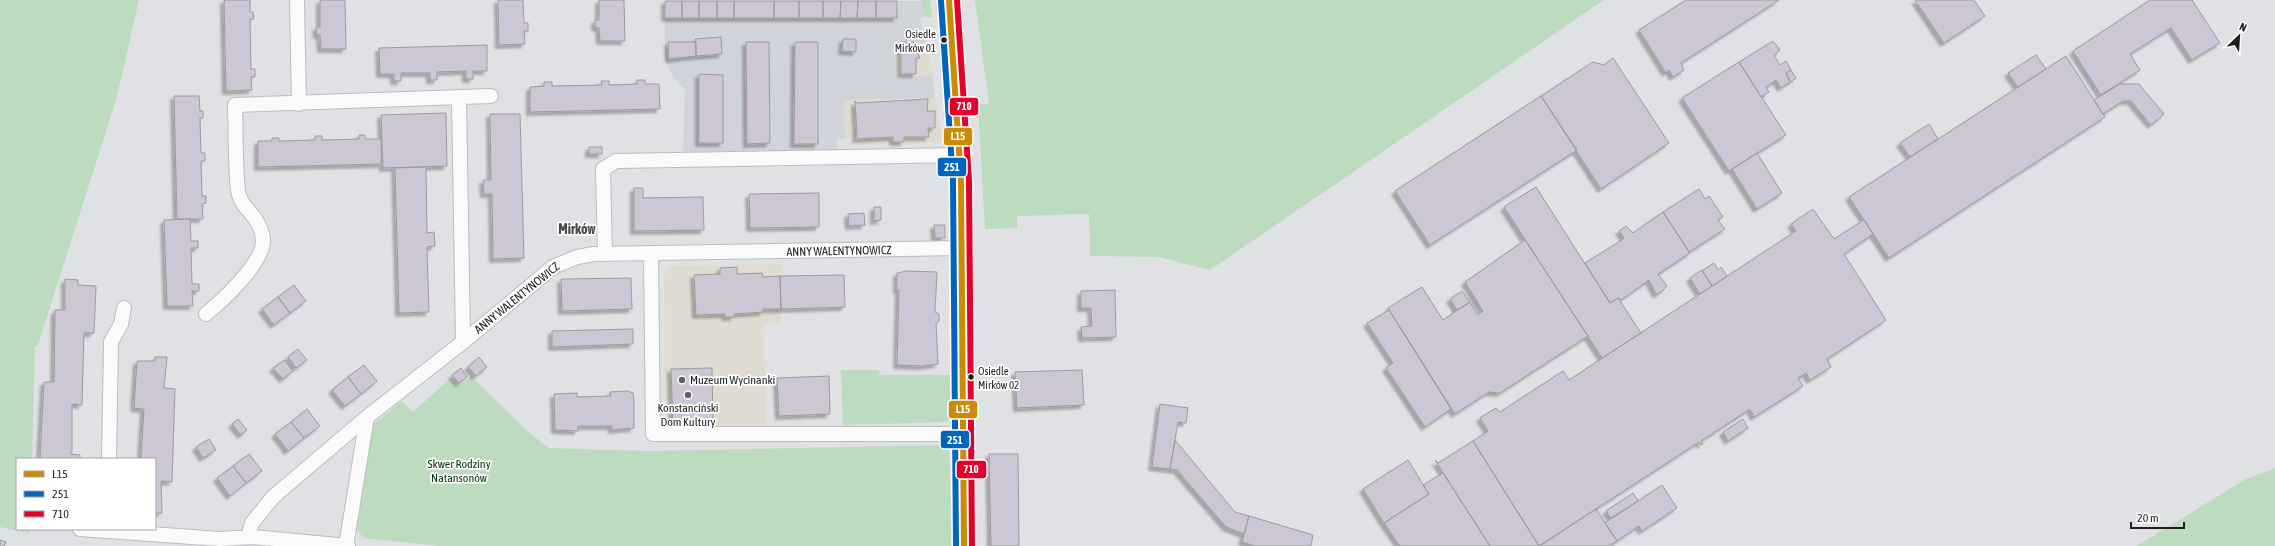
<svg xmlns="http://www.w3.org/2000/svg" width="2275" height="546" font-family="'Asap Condensed',sans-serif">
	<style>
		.commercial { fill: #e0dbd1 }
		.built { fill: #d0d3da }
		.green { fill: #bcdbbf }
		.building { fill: #cdc6d4; stroke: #9b9c9e; filter: url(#shadow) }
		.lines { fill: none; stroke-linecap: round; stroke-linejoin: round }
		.street-casing { stroke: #bbbdbf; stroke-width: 16 }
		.secondary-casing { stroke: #bbbdbf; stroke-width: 22 }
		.street { stroke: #fafafb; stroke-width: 14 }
		.secondary { stroke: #fafafb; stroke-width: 20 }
		.bus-1-casing { stroke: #fff; stroke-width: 9 }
		.bus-2-casing { stroke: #fff; stroke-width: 9 }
		.bus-3-casing { stroke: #fff; stroke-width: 9 }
		.bus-1 { stroke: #cb8b06; stroke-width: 6 }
		.bus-2 { stroke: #0065bd; stroke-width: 6 }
		.bus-3 { stroke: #e4002b; stroke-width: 6 }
		.bus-dot { fill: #1d1e1f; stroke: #fff; stroke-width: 1.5 }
		.poi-dot { fill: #616264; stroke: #fff; stroke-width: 1.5 }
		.labels { text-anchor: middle; stroke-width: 3.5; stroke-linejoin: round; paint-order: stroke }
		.bus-label { font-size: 11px; fill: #1d1e1f; stroke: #fff; text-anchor: end }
		.street-label { font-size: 12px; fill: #1d1e1f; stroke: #fff }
		.poi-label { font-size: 12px; fill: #1d1e1f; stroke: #fff; text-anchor: start }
		.park-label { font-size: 12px; fill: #03340c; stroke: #fff }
		.quarter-label { font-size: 14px; font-weight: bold; fill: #46484b; stroke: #fff }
		.line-badge { stroke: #fff; stroke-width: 1.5 }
		.badge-label { font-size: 11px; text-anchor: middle; font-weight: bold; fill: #fff }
	</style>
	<defs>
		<filter id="shadow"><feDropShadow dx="-3.5" dy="3.5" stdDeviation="1" flood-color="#0004"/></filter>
	</defs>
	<rect width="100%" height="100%" fill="#dfe1e4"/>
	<path class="commercial" d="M925,42L933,76L895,77L894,43Z
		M935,98L943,137L938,143L858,145L851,139H845L844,100Z
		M781,264V324L763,323L767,427L669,429L665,422L664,275L667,269L670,266Z"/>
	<path class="built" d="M665,1H922L925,17L920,18L925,42L894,43L895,77L933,76L935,98L844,100L845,139H837V151L683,152L685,90L673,77L665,59Z"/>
	<path class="green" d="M0,0H139L116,100L38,345L35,347L32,459H17V529H30V533L0,527Z
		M922,0H930L932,17H925Z
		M975,0H1604L1210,270L1159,257L1090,256L1089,214L1017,216V228L985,229L978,104H989Z
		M841,370H879L880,375H950V417L947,422L843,425Z
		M471,376L528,432L549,448L648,451L949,445L952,546H440L364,538L354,527L373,425L401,401L413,412L450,379L459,386Z
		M2275,468V546H2137L2244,480Z"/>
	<path class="building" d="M224,0H250V12H253L254,19H250L251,69H255V77H251L252,90L226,91Z
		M320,0H345L346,49H321L320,35H317L316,27H320Z
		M498,0H523L524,23H528V31H524L525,44L499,45Z
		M599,0H624L625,41H600L599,28L595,27V20H599Z
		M1686,0H1779L1681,63L1684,70L1673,77L1669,70L1666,73L1639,30Z
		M1915,0H1974L1985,16L1944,43Z
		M2150,0H2192L2220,43L2192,60L2171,28L2130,54L2140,70L2101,95L2073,51Z
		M665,1H682V18H665Z
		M682,1H699V18H682Z
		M699,1H717V18H699Z
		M717,1H734V18H717Z
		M734,1H774V18H734Z
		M774,1H799V18H774Z
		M799,1H823V18H799Z
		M823,1H841L840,18H823Z
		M841,1H858L857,18H840Z
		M858,1H876V18H857Z
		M876,1H897V18H876Z
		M721,37L722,54L696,56L695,39Z
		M843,39H856V52L842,51Z
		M1773,41L1780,50L1774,55L1780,65L1786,61L1791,70L1786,73L1790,82L1781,88L1776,80L1766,87L1769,92L1761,97L1739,62Z
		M668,42H696V56L669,59Z
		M746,42H769L770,143L747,144Z
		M795,42H818V144H794Z
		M901,42H914L920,58H916V74H901Z
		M487,45V71H473V79H466V71L437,72V80H430V73H401V81H394V74H380L379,48Z
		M2036,55L2046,69L2018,87L2008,73Z
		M2066,56L2105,117L1889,258L1849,197Z
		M1613,58L1669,143L1601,189L1541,96L1593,62L1604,65Z
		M1739,62L1786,135L1729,171L1682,98Z
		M1791,70L1796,78L1790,82L1786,73Z
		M699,74L723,75V143H699Z
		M637,80H645V84H659L660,109L530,112V87L544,86V82H552V86L602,85L601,81H609V85L637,84Z
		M2120,84H2139L2164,114L2151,125L2131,101H2123L2103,114L2094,100Z
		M174,96H199L200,111H203V118H200L201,153H205V161H201L202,196H206V203L202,204L203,219H177Z
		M1541,96L1577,150L1430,245L1395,191Z
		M928,99L927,111H935V128H928L929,137H904V142H893V137L855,139L857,136L855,101L857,103Z
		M446,113L447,166L383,168L381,115Z
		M490,114H520L524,258L493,259L492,194H484L483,180H491Z
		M1929,124L1938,139L1910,157L1900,143Z
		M359,135H365V139H381V164L258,167V141H272V138H279V141L315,140V136H322V140L359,139Z
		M589,147H602V154H589Z
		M1757,153L1782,193L1757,209L1732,169Z
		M426,167L427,233L434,232L435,246L427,247L429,312L399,313L395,168Z
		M1536,187L1610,303L1618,298L1641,333L1602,358L1504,207Z
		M634,188H643V198L703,197L704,230L634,231Z
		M1699,189L1705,199L1709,196L1723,217L1718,220L1725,229L1689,252L1663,212Z
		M819,193V227L750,228L749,194Z
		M874,207H881V220L874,221Z
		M1813,209L1834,239L1864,220L1873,234L1844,254L1886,320L1827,359L1831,367L1810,380L1806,373L1798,378L1803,386L1754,417L1750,409L1701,441L1703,444L1701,445L1699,442L1539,546L1473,441L1488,431L1480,418L1496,408L1500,412L1563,371L1569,380L1796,231L1791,224Z
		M1663,212L1690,253L1658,274L1667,286L1660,293L1656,294L1649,280L1621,300L1618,298L1610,303L1585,263L1622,240L1624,238L1619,231L1626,226L1633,233Z
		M864,213L865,225L849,226L848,214Z
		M190,219L191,241H198V248H191L192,284H199V291H192L193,306H167L164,220Z
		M934,225H945V238H935Z
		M1525,240L1588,336L1500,393L1489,392L1455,414L1388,308L1422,287L1443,320L1470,302L1478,315L1483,311L1465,282Z
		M1714,263L1718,270L1721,267L1727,276L1712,286L1702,271Z
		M737,267V274L762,273L763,277L780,276L781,309H763V312L734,314V317H725V314L696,315L694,275L720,274V268Z
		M1702,270L1712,286L1700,294L1690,278Z
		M907,271L937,272L935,312L939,314V321L936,323L938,364L922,366L897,365L899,290H897V273Z
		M844,275L845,307L781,309L780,276Z
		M631,278L632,309L562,311L561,279Z
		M65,279L78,280V285L96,286L94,333H84L82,405L72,404V451L70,454L80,455V459H40L44,382H54L55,310H65Z
		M294,285L306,301L290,313L278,297Z
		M1115,290L1116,337L1082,338L1081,327L1092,326L1091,308H1081V291Z
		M1462,291L1470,302L1457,310L1450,299Z
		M278,297L290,313L274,325L262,309Z
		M1389,310L1451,409L1425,427L1386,368L1393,363L1367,323Z
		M633,329V344L552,347V331Z
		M298,349L307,360L296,368L288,357Z
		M155,357H167L164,388L175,389L172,482L161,481L162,513H155V459H133H143L141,456L144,409L134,408L137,361H155Z
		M479,357L487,367L476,376L468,367Z
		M284,360L293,371L283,379L273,368Z
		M364,365L377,381L361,394L348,377Z
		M461,368L467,377L459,383L452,375Z
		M712,368L713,428L685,429V422H673L671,369Z
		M1082,370L1084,405L1017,408L1015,372Z
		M829,376L830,414L779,416L777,378Z
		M348,377L361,394L345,406L332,390Z
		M628,391L633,393L634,401V428L612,430V426H578V431L555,430L554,394L577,393V397L611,396L610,392Z
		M1160,404L1188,408L1186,423L1178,422L1170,469L1152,467Z
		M307,409L320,426L304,438L291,422Z
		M238,419L247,430L241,435L232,424Z
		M1743,419L1748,428L1728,441L1723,432Z
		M291,422L304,438L288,451L275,434Z
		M209,439L216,450L203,458L196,447Z
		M1175,440L1235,512L1249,516L1244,534L1226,527L1177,470L1170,469Z
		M1473,441L1539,546H1490L1435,460L1438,463Z
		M249,454L262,471L246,483L233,466Z
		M989,454H1018L1019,546H991Z
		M1408,460L1429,494L1384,523L1363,489Z
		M233,466L246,483L230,496L217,478Z
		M1443,473L1490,546H1400L1384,523L1429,494L1423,485Z
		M1662,485L1677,508L1642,531L1639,526L1617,541L1605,523Z
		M1633,493L1638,501L1611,518L1606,511Z
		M1596,509L1617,541L1608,546H1540Z
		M1249,516L1313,535L1311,546H1255L1242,542Z
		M0,540L6,542L4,546H0Z"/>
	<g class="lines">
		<defs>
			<path id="street" d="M297,0L299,104
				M459,97L463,342
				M605,254L603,169L616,161L960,155
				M651,254L653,434H965
				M206,314C222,301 263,263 263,241C263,235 261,229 258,224C252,211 240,206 238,190C235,162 236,133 235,105L491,96
				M109,459L111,342L121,324L124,308
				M80,529L220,539L253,537L348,546
				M248,537L252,523L273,497L367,417L463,342L553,267L577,257L594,254L963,248
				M346,546L367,417"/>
			<path id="secondary" d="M949,0L961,181L964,546"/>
		</defs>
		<use href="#street" class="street-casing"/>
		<use href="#secondary" class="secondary-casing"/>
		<use href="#street" class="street"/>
		<use href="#secondary" class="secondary"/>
		<defs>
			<path id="bus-1" d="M949,0L961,181L964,546"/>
			<path id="bus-2" d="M941,1L953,181L956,546"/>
			<path id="bus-3" d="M957,0L969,181L972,546"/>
		</defs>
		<use href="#bus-1" class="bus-1-casing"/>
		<use href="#bus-2" class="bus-2-casing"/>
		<use href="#bus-3" class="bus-3-casing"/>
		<use href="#bus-1" class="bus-1"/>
		<use href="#bus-2" class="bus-2"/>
		<use href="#bus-3" class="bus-3"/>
	</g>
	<g class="bus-dot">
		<circle cx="944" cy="40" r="3.5"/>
		<circle cx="971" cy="377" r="3.5"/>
	</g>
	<g class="poi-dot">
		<circle cx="682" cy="380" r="4"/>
		<circle cx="688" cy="395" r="4"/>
	</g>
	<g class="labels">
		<g class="bus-label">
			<text x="936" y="38">Osiedle<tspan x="936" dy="14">Mirków 01</tspan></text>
			<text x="978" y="375" text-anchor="start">Osiedle<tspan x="978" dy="14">Mirków 02</tspan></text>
		</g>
		<g class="street-label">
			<text transform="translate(839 251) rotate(-1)" y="4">ANNY WALENTYNOWICZ</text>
			<text transform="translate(517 298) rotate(-39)" y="4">ANNY WALENTYNOWICZ</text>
		</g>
		<g class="poi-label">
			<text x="690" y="384">Muzeum Wycinanki</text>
			<text x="688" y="412" text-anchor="middle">Konstanciński<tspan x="688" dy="14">Dom Kultury</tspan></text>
		</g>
		<g class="park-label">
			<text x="459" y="468">Skwer Rodziny<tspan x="459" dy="14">Natansonów</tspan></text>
		</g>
		<g class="quarter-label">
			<text x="577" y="234">Mirków</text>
		</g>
	</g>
	<g class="line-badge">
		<rect x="949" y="97" width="30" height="19" rx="4" fill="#e4002b"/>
		<rect x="943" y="127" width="30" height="19" rx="4" fill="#cb8b06"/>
		<rect x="937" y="157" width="30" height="20" rx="4" fill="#0065bd"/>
		<rect x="948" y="400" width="30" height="19" rx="4" fill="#cb8b06"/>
		<rect x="940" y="430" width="30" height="19" rx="4" fill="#0065bd"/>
		<rect x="956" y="460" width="31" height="19" rx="4" fill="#e4002b"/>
	</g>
	<g class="badge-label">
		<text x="964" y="110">710</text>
		<text x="958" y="140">L15</text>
		<text x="952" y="171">251</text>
		<text x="963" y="413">L15</text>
		<text x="955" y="444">251</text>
		<text x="971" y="473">710</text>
	</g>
	<rect x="16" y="458" width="140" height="72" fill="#ffffff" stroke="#a5a5a5"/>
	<rect x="24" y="471" width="20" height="6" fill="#cb8b06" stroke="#a5a5a5"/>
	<text x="52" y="478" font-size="12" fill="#1d1e1f">L15</text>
	<rect x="24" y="491" width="20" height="6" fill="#0065bd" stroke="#a5a5a5"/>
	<text x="52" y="498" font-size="12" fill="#1d1e1f">251</text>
	<rect x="24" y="511" width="20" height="6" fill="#e4002b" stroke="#a5a5a5"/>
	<text x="52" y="518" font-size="12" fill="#1d1e1f">710</text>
	<g transform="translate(2239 36) rotate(25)" stroke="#ffffff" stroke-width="3" paint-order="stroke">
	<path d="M0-3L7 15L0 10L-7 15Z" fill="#1d1e1f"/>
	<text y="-6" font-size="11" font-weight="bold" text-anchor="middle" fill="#1d1e1f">N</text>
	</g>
	<path d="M2131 522v6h53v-6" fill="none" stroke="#1d1e1f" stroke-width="2"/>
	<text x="2137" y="522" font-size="12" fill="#1d1e1f" stroke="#ffffff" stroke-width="3" paint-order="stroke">20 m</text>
</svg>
